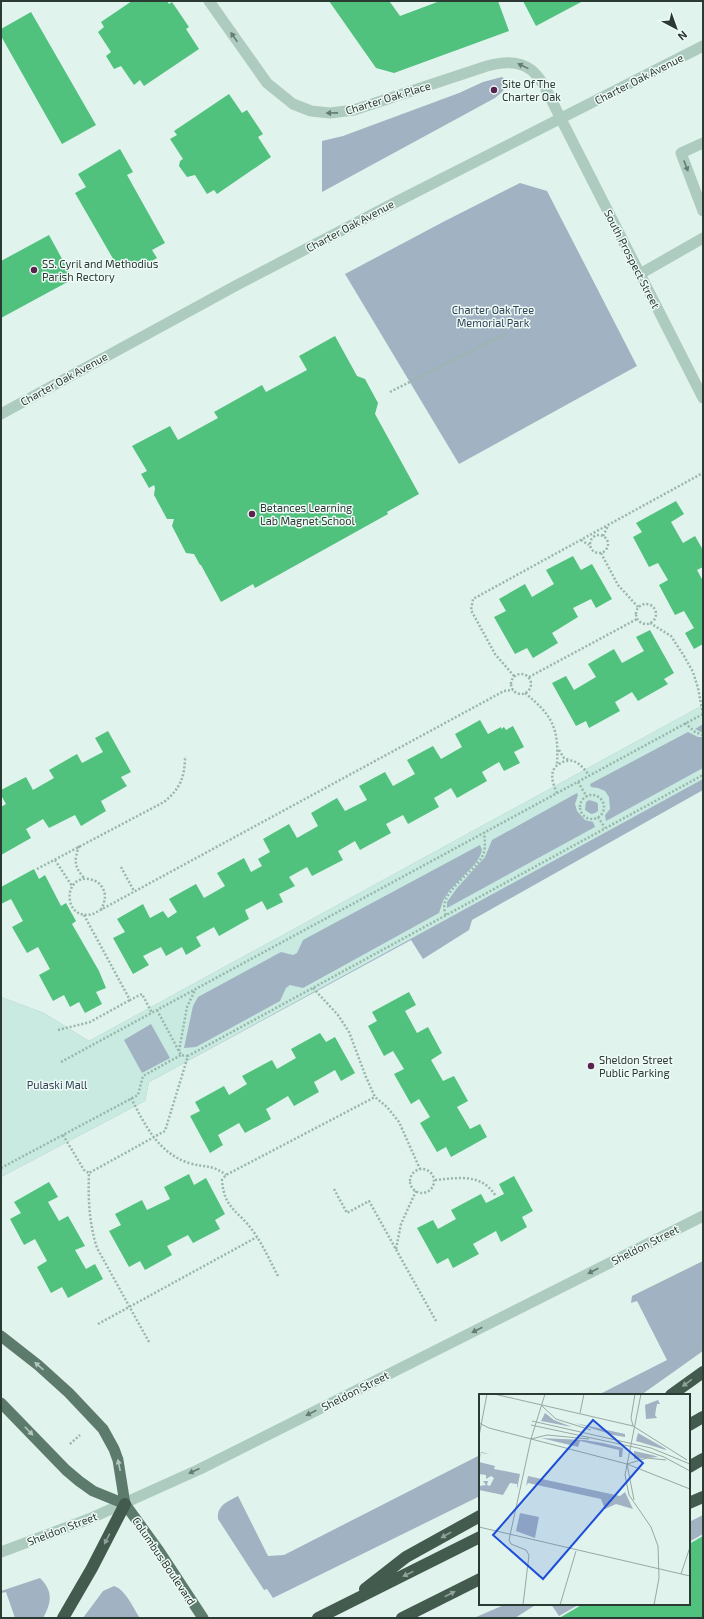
<svg xmlns="http://www.w3.org/2000/svg" width="704" height="1619" font-family="'Exo 2',sans-serif">
	<style>
		.green { fill: #a1b2c2 }
		.plaza { fill: #c9eae0; fill-rule: evenodd }
		.building { fill: #51c17e }
		.lines { fill: none; stroke-linecap: round; stroke-linejoin: round }
		.path { stroke: #97b7aa; stroke-width: 2.5; stroke-dasharray: 2 2; stroke-linecap: butt }
		.service { stroke: #adcbbf; stroke-width: 11 }
		.minor { stroke: #adcbbf; stroke-width: 11 }
		.tertiary { stroke: #adcbbf; stroke-width: 11 }
		.primary { stroke: #5d7b6c; stroke-width: 11 }
		.motorway { stroke: #435a4e; stroke-width: 12 }
		.oneway { fill: #667b71 }
		.oneway2 { fill: #b4c7bf }
		.oneway3 { fill: #90a29a }
		.poi-dot { fill: #5a224e; stroke: #eefaf6; stroke-width: 1.5 }
		.labels { text-anchor: middle; stroke-width: 3; stroke-linejoin: round; paint-order: stroke }
		.street-label { font-size: 11px; fill: #2b3a32; stroke: #eefaf6 }
		.poi-label { font-size: 11px; fill: #2b3a32; stroke: #eefaf6; text-anchor: start }
		.park-label { font-size: 11px; fill: #304357; stroke: #eefaf6 }
		.inset-road { fill: none; stroke: #98a9a2; stroke-width: 1 }
		.view { fill: #1d4ed8; fill-opacity: 0.15; stroke: #1d4ed8; stroke-width: 2 }
		.inset-edge { fill: none; stroke: #2b3a32; stroke-width: 2 }
	</style>
	<rect width="100%" height="100%" fill="#e1f3ed"/>
	<path class="green" d="M502,77L507,81L503,91L495,98L322,192V141L343,136L459,93L483,82Z
		M520,183L547,191L637,366L459,464L345,274L443,222Z
		M703,705V790L472,920L469,930L423,959L411,940L149,1082L145,1101L1,1177V997L44,1013L89,1041Z
		M703,1261V1351L641,1395H598L667,1360L637,1301L631,1303L632,1296Z
		M480,1455V1496L273,1598L267,1589L264,1590L218,1519C217,1505 227,1502 238,1496L268,1556L284,1555Z
		M703,1515V1534L689,1542V1522Z
		M40,1578C53,1591 52,1602 43,1618H15L6,1592L1,1593V1591Z
		M114,1586C126,1590 133,1608 140,1618H83L103,1591Z
		M506,1604H537L515,1618H474Z
		M551,1604H580L559,1616Z"/>
	<path class="plaza" d="M703,705V724L695,729L703,733V737H698L688,732L590,784L591,787L598,788L605,791L609,797L610,809L605,815L606,821L703,768V779L149,1082L145,1101L1,1177V997L44,1013L89,1041ZM577,793L578,795L575,804L577,811L585,820L593,822L595,827L447,908V902L457,888L485,857L492,840ZM589,800L596,802L598,804V811L595,813L591,814L585,810L586,802ZM480,845L482,850L480,856L476,863L449,891L443,901L439,913L303,988L290,985L286,988L280,1001L196,1047L184,1048L193,1006L198,997L281,952L293,955L297,953L303,940ZM151,1024L170,1058L142,1073L124,1040Z"/>
	<path class="building" d="M132,1H167L169,4L172,2L189,27L186,29L199,49L144,86L140,80L134,85L121,66L114,69L106,56L111,52L98,32L104,27L101,22Z
		M329,1H393L390,2L400,16L440,1H498L509,31L394,73L376,68Z
		M523,1H583L536,26Z
		M31,12L96,125L62,144L1,36V29Z
		M229,94L242,113L247,110L263,134L258,137L271,157L217,194L214,190L207,194L195,175L187,177L179,166L180,161L183,159L170,139L177,135L174,131Z
		M120,149L133,172L127,175L165,243L152,250L157,258L138,269L134,262L119,269L75,193L86,187L78,174Z
		M49,235L73,279L1,318V261Z
		M335,336L357,376L365,379L378,403L375,414L419,494L387,512L388,514L255,588L253,584L221,602L201,565H200L194,554L186,553L172,526L174,519H167L154,495L155,488L154,485L149,488L141,474L147,471L132,446L170,426L178,440L218,418L214,412L262,385L266,392L307,370L299,356Z
		M676,501L684,514L671,522L683,543L695,536L703,550V567L697,570L703,581V644L694,649L685,633L694,628L684,611L675,615L659,585L668,580L658,563L649,567L633,537L642,532L636,523Z
		M573,556L581,570L592,564L612,599L596,608L591,599L573,608L578,617L552,633L558,643L533,658L527,648L515,654L494,617L506,611L499,599L525,584L532,597L554,584L546,570Z
		M650,630L674,673L664,679L668,684L638,701L632,692L615,702L620,711L589,728L586,721L576,726L552,683L566,676L574,690L596,677L588,664L614,649L622,663L644,651L636,637Z
		M480,720L488,734L501,727V729L504,727L506,730L513,726L524,747L514,752L520,763L504,771L499,762L482,772L487,781L457,798L451,788L434,798L439,807L408,824L403,815L386,824L391,833L360,850L355,841L338,851L343,860L312,876L307,867L289,877L295,886L279,894L283,902L267,910L262,901L245,910L249,919L219,936L214,927L196,937L201,946L186,955L182,947L166,956L161,947L143,956L149,965L133,974L113,938L125,932L117,919L143,904L150,918L163,911L168,918L177,912L169,899L196,884L204,898L225,886L217,873L244,858L251,872L262,866L258,859L270,852L263,839L289,824L297,838L318,826L311,813L337,798L345,811L367,800L359,786L385,772L393,786L415,774L407,760L433,746L441,759L462,747L455,734Z
		M108,731L131,772L121,777L127,786L101,801L106,811L81,826L75,815L49,828L43,819L26,829L31,838L1,855V807L6,804L1,795V790L26,777L33,790L54,778L49,770L77,754L82,763L103,752L95,738Z
		M34,869L39,879L45,875L61,906L66,903L76,921L72,924L99,971L106,988L96,992L102,1004L85,1013L79,1002L70,1007L64,995L53,1001L39,975L50,969L38,947L27,953L12,927L23,921L11,899L1,904V887Z
		M409,992L416,1005L405,1011L417,1033L428,1027L442,1053L431,1060L443,1081L454,1076L468,1101L457,1107L470,1129L480,1124L487,1137L451,1157L446,1147L437,1152L420,1123L430,1117L419,1099L411,1104L394,1074L404,1069L393,1051L384,1056L368,1026L377,1021L372,1012Z
		M320,1033L326,1042L335,1037L355,1073L341,1081L335,1070L314,1082L319,1092L294,1106L288,1096L266,1109L271,1119L245,1133L239,1123L218,1135L223,1145L210,1153L190,1116L200,1111L195,1102L224,1086L229,1095L247,1084L242,1076L272,1060L277,1069L296,1058L291,1049Z
		M189,1174L194,1185L206,1178L225,1214L215,1220L220,1229L193,1243L188,1235L167,1246L172,1255L145,1270L140,1261L129,1267L109,1231L121,1225L115,1214L142,1200L147,1210L170,1199L164,1187Z
		M514,1176L533,1211L522,1217L527,1227L501,1242L496,1231L473,1244L479,1254L453,1268L448,1258L437,1264L417,1228L433,1220L438,1229L456,1219L451,1210L481,1194L486,1203L504,1194L499,1184Z
		M49,1182L58,1197L48,1202L59,1221L68,1216L85,1246L75,1250L86,1269L95,1264L103,1279L68,1298L62,1287L51,1293L37,1267L47,1261L35,1239L24,1245L10,1219L21,1213L14,1202Z
		M703,1536V1618H562L561,1617L583,1604H689V1544Z"/>
	<g class="lines">
		<path class="path" d="M390,392L508,332
			M590 544a9 9 0 1 1 18 0a9 9 0 1 1-18 0Z
			M603,536L608,526
			M581,540L589,545
			M601,553L618,585L638,607
			M636 614a10 10 0 1 1 20 0a10 10 0 1 1-20 0Z
			M650,623L671,636L684,656L693,672L698,688L703,714
			M511 684a10 10 0 1 1 20 0a10 10 0 1 1-20 0Z
			M514,676L495,654L471,610L473,599L701,474
			M529,677L637,619
			M525,693C553,716 559,728 557,765
			M685,723L695,732L703,735
			M559,750L564,758L569,760
			M578,782L587,797
			M557,793C552,782 548,769 561,763C564,761 569,760 573,761C580,763 585,770 589,775
			M580 807a12 12 0 1 1 24 0a12 12 0 1 1-24 0Z
			M598,817L605,828
			M79,846C74,861 74,866 84,878
			M55,860L72,886
			M121,867L134,891
			M37,869L164,802C180,789 185,777 185,756
			M101,910C105,901 107,895 102,887C99,882 94,880 89,879C62,875 63,922 93,914L504,691L513,690
			M84,915L130,1000L142,994L152,1013
			M446,915C436,893 472,875 482,857C486,850 485,841 484,832
			M313,988L338,1015L349,1032L366,1077L375,1097L387,1107L399,1122L420,1169
			M157,1010L181,1055L188,1056
			M58,1030L90,1022L130,1000
			M179,1051L187,1007L195,990
			M61,1062L703,714
			M131,1098C145,1125 158,1153 189,1163C205,1168 212,1164 226,1175
			M63,1135L84,1170L89,1173
			M1,1168L138,1095L143,1076L181,1055
			M410 1181a12 12 0 1 1 24 0a12 12 0 1 1-24 0Z
			M435,1180C458,1178 481,1173 495,1195
			M334,1189L347,1213L369,1201L436,1321
			M396,1249L401,1224L416,1191
			M278,1276C270,1261 263,1245 253,1231C238,1210 224,1209 222,1180L226,1175L375,1097
			M98,1324L257,1237
			M149,1342L97,1248C89,1223 88,1199 89,1173L165,1131L188,1056L703,775
			M70,1444L80,1435"/>
		<path class="service" d="M703,143L681,153L703,211
			M640,274L703,238"/>
		<path class="minor" d="M209,1L267,83L293,104L311,111L330,113L354,110L487,66C536,52 542,83 561,119"/>
		<path class="tertiary" d="M561,119L703,398
			M1,414L237,285L400,200L703,46
			M1,1552L89,1519L200,1469L703,1216"/>
		<path class="primary" d="M1,1336L38,1365L69,1393L103,1429L114,1449L118,1460L125,1504L159,1551L203,1618
			M1,1403L66,1470L79,1481L93,1491L125,1504"/>
		<path class="motorway" d="M671,1395L703,1372
			M689,1425L703,1417
			M689,1467L703,1459
			M689,1503L703,1497
			M365,1589L406,1557L480,1516
			M63,1618L92,1568L125,1504
			M318,1618L480,1537
			M402,1618L480,1579"/>
	</g>
	<defs><path id="oneway-solid" d="M-6-.8H1V-3.2L6.5 0L1 3.2V.8H-6Z"/></defs>
	<g class="oneway">
		<use href="#oneway-solid" transform="translate(234 37) rotate(-125)"/>
		<use href="#oneway-solid" transform="translate(523 66) rotate(-154)"/>
		<use href="#oneway-solid" transform="translate(332 113) rotate(179)"/>
		<use href="#oneway-solid" transform="translate(686 166) rotate(69)"/>
		<use href="#oneway-solid" transform="translate(593 1271) rotate(153)"/>
		<use href="#oneway-solid" transform="translate(477 1330) rotate(153)"/>
		<use href="#oneway-solid" transform="translate(311 1413) rotate(153)"/>
		<use href="#oneway-solid" transform="translate(194 1471) rotate(156)"/>
	</g>
	<g class="oneway2">
		<use href="#oneway-solid" transform="translate(39 1366) rotate(-139)"/>
		<use href="#oneway-solid" transform="translate(29 1431) rotate(46)"/>
		<use href="#oneway-solid" transform="translate(119 1465) rotate(-102)"/>
	</g>
	<g class="oneway3">
		<use href="#oneway-solid" transform="translate(687 1383) rotate(144)"/>
		<use href="#oneway-solid" transform="translate(446 1535) rotate(151)"/>
		<use href="#oneway-solid" transform="translate(107 1539) rotate(117)"/>
		<use href="#oneway-solid" transform="translate(408 1574) rotate(154)"/>
		<use href="#oneway-solid" transform="translate(450 1594) rotate(-27)"/>
	</g>
	<g class="poi-dot">
		<circle cx="494" cy="90" r="4"/>
		<circle cx="34" cy="270" r="4"/>
		<circle cx="252" cy="514" r="4"/>
		<circle cx="591" cy="1066" r="4"/>
	</g>
	<g class="labels">
		<g class="street-label">
			<text transform="translate(639 79) rotate(-27)" y="4">Charter Oak Avenue</text>
			<text transform="translate(388 98) rotate(-17)" y="4">Charter Oak Place</text>
			<text transform="translate(350 226) rotate(-28)" y="4">Charter Oak Avenue</text>
			<text transform="translate(632 259) rotate(63)" y="4">South Prospect Street</text>
			<text transform="translate(64 379) rotate(-29)" y="4">Charter Oak Avenue</text>
			<text transform="translate(645 1245) rotate(-27)" y="4">Sheldon Street</text>
			<text transform="translate(355 1391) rotate(-27)" y="4">Sheldon Street</text>
			<text transform="translate(62 1529) rotate(-21)" y="4">Sheldon Street</text>
			<text transform="translate(164 1561) rotate(56)" y="4">Columbus Boulevard</text>
		</g>
		<g class="poi-label">
			<text x="502" y="88">Site Of The<tspan x="502" dy="13">Charter Oak</tspan></text>
			<text x="42" y="268">SS. Cyril and Methodius<tspan x="42" dy="13">Parish Rectory</tspan></text>
			<text x="260" y="512">Betances Learning<tspan x="260" dy="13">Lab Magnet School</tspan></text>
			<text x="599" y="1064">Sheldon Street<tspan x="599" dy="13">Public Parking</tspan></text>
		</g>
		<g class="park-label">
			<text x="493" y="314">Charter Oak Tree<tspan x="493" dy="13">Memorial Park</tspan></text>
			<text x="57" y="1089">Pulaski Mall</text>
		</g>
	</g>
	<g transform="translate(479 1394)">
		<rect width="211" height="211" fill="#e1f3ed"/>
		<path d="M179,6L181,10H178L176,21L178,24L167,25L166,11ZM66,19L75,26L93,33L62,27ZM96,29L146,40V43L134,41ZM159,39L187,55V56L157,47ZM62,44L105,46L124,49L144,54L143,63H140V56L101,47L99,53ZM155,57L173,61L179,63L155,65ZM2,58L11,60L2,59L0,68L16,72L15,75L41,80L38,95V90L31,89L24,101L0,96V92L7,91L4,87H9L8,91L11,92L15,84L12,82L7,85V81L0,80V65ZM49,82L141,102L146,98L154,115L137,110L126,115L122,105L49,89L47,92ZM41,119L60,123L56,144L37,137Z" fill="#a1b2c2"/>
		<path class="inset-road" d="M15,0L154,32M162,0L146,81L150,101L172,133L179,152L180,184L175,211M63,12L77,25L112,36M101,19L105,0M53,27L172,54L211,70M0,29L10,34L148,70L211,95M52,31L159,54L185,63L211,77M154,32L152,24L156,0M154,32L208,66M0,42L8,0M52,45L68,41L110,45M148,70L155,106M148,70L168,64L187,66M0,133L211,182M202,180L211,153M44,211L50,161L47,156L32,150L30,146L52,45L66,0M81,211L97,157"/>
		<path class="view" d="M114,26L164,69L64,185L14,141Z"/>
		<rect width="211" height="211" class="inset-edge"/>
	</g>
	<rect width="704" height="1619" fill="none" stroke="#2b3a32" stroke-width="4"/>
	<g transform="translate(676 28) rotate(139)" stroke="#eefaf6" stroke-width="3" paint-order="stroke">
	<path d="M0-3L7 15L0 10L-7 15Z" fill="#2b3a32"/>
	<text y="-6" font-size="11" font-weight="bold" text-anchor="middle" fill="#2b3a32">N</text>
	</g>
</svg>
